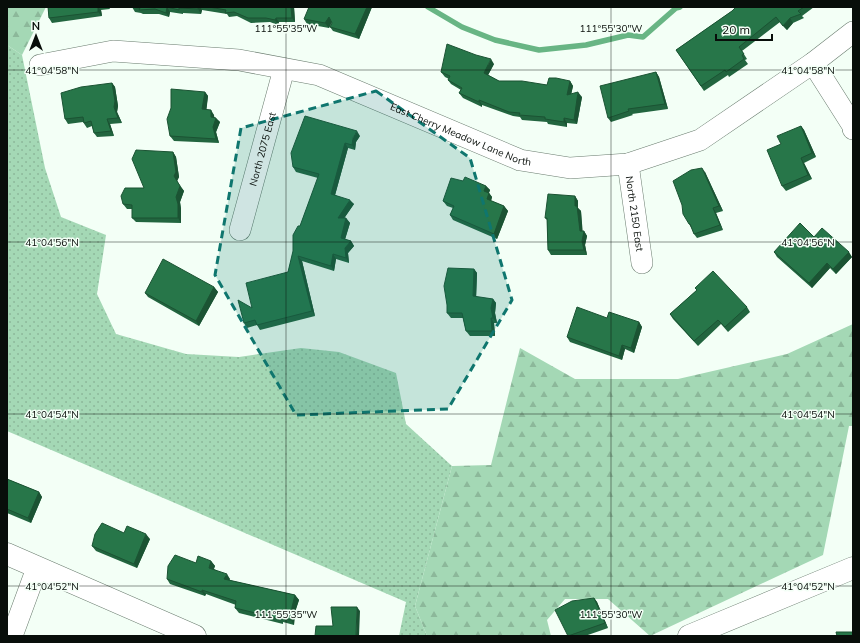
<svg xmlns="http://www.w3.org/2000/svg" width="860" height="643" font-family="Mulish,sans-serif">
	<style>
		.grass { fill: url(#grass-dots) }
		.forest { fill: url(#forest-firs) }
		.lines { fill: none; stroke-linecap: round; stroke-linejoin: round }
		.stream { stroke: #68b584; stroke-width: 5.5 }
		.minor-casing { stroke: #6a7c6f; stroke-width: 22 }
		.tertiary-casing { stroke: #6a7c6f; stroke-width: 23 }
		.minor { stroke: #fff; stroke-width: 21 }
		.tertiary { stroke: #fff; stroke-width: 22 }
		.wall { fill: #22653f }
		.shaded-wall { fill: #1b5333 }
		.building { fill: #277649; stroke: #1b5333 }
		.marked { fill: #0f766e; fill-opacity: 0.2; stroke: #0f766e; stroke-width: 3; stroke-dasharray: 8 5; stroke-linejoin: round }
		.ticks { fill: none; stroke: #080e0a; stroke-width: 1; stroke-opacity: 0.45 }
		.labels { text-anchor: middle; stroke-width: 3; stroke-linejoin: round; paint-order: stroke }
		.street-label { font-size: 10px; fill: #080e0a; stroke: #f3fff6 }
		.ticks-label { font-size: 10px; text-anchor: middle; fill: #080e0a; stroke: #f3fff6; stroke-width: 3; stroke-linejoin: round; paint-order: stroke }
	</style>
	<defs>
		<pattern id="grass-dots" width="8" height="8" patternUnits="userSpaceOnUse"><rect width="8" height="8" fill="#a4d8b5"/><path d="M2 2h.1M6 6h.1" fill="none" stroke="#8cb89a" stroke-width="1.8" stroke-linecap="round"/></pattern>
		<pattern id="forest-firs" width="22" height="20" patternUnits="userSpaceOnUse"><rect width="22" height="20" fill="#a4d8b5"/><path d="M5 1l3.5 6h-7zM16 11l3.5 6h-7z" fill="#8cb89a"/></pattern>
	</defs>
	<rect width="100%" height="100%" fill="#f3fff6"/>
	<path class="grass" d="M7,45L22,55L45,168L61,217L106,235L97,294L116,334L186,354L239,357L301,348L339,352L396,373L406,424L452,466L415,606L427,636H399L406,602L7,431Z"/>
	<path class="forest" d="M7,7H46L22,55L7,45Z
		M853,324V426H849L823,555L650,636L608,599H565L547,620L551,636H427L415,606L452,466L491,465L520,348L575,379H678L787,354Z"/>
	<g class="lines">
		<path class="stream" d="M428,7L462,27L495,40L539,50L586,45L628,35L643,37L676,8L680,7"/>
		<defs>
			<g id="minor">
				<path d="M813,63L853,126V129"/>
				<path id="s1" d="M40,65L113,51L239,60L319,75L520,160L570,168L628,164L700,140L813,63L853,32"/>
				<path id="s2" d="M628,164L642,263"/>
				<path id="s3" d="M240,230L284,69"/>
				<path d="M12,636L37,568"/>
			</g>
			<path id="tertiary" d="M7,554L195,636
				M689,636L853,568"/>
		</defs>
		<use href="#minor" class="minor-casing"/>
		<use href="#tertiary" class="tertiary-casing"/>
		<use href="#minor" class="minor"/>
		<use href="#tertiary" class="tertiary"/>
	</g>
	<path class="wall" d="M48,7H109L110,9L101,10L102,16L52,23L49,18Z
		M132,7H294L295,22H279L278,25L270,22L251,23L237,16L229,17L227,14L202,10L201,14L183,13V14L170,12L169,17L159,14H143L141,13L135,12Z
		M372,7L359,39L333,31L330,27L332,23V22L329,28L307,24L304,19Z
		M736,7H814L802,16L804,18L793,23L787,30L780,22L742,51L747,59L745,60L748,64L729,77L728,75L704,91L676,50L732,11Z
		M494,64L488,75L499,81L547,85L570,81L573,86L571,94L582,97L577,124L567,123V127L548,124L547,122L522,120L520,117L513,116L482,105V107L463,98L459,93L461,90L451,84L448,80L449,79L445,77L441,72Z
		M656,72L659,77L668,109L632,114L633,115L611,122L608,118Z
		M112,83L115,87L118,106L117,112L122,123L110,124L114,136L97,137L94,133L92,126L87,128L83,122L68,124L65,119Z
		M205,92L208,96L206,110L214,115V117L220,122L216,132L219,143L174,141L170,136Z
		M801,126L804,130L816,157L804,163L812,179L786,191L782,186L781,144Z
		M360,136L356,142L355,150L348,148L335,195L354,204L344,218H346L350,223L345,239L351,241L354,246L348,253L349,263L336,259L334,271L302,261L315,316L260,330L257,325L247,328L244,323L252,308L288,272L300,226L318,178L296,172L293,167Z
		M173,152L176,157L179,177L177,181L184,191L180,202L181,209V223L136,222L132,218V209H127L123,204L144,188Z
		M705,172L723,211L716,213L723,230L697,238L694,234L692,229L689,224Z
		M463,181L486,186L490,190L489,193L492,197L491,201L504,206L508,211L497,239L453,220L450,215L453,208L447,206L443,201Z
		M575,196L578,201V208L581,211L582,231H584L587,236L585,245L587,255H551L548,250L547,220L545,218Z
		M814,237L852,257L836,274L830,268L812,288L777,257L774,252Z
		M474,269L477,273L476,297L493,299L496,303L495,313L497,323H494L495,336H470L466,331L463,318H451L447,313Z
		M214,287L218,292L199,326L148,297L145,293Z
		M695,288L747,307L750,312L728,332L721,324L698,346L673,319L670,314L697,290Z
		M607,318L639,322L642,327L634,353L625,349L622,360L570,342L567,337Z
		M7,479L39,492L42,497L31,523L7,513Z
		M124,533L150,539L137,568L96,551L92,546Z
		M211,561L215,566L214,569L230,579L229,580L295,595L299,600L295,612L294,625L283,622V624L239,613L235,608L236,605L206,594L205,596L170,584L167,579L196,563Z
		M594,598L597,602L608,628L585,636H568Z"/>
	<path class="shaded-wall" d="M98,7L101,10L102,16L98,12Z
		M167,7L170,12L169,17L166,13Z
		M198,7H200L202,10L201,14L198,9Z
		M291,7H294L295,22L292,18Z
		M367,7H372L359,39L355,34Z
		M329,17L332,21L329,28L325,23Z
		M276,18L279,22L278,25L275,20Z
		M790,18L793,23L787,30L783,26Z
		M491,59L494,64L487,77L484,73Z
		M656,72L659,77L668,109L665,104Z
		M570,81L573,86L570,100L567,95Z
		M112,83L115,87L118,106L117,112L122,123L118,118L114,107Z
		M205,92L208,96L206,114L202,109Z
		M578,92L582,97L577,124L574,120Z
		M479,100L482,105V107L479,102Z
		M211,110L214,115L215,122L211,117Z
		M216,118L220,122L216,132L219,143L216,139L213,127Z
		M564,118L567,123V127L564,122Z
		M107,119L110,124L114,136L111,131Z
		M801,126L804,130L816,157L812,153Z
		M357,131L360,136L356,142L355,150L352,145L353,138Z
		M345,143L348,148L334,199L331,194Z
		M173,152L176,157L179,177L177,181L174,176Z
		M801,158L804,163L812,179L808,175Z
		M702,168L705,172L723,211L719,206Z
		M180,186L184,191L180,202L181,209V223L178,218L176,197Z
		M486,186L490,190L488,195L484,191Z
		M489,193L492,197L490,204L487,199Z
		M575,196L578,201V208L581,211L583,235L580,231L575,206Z
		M350,200L354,204L341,223L338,218Z
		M504,206L508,211L497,239L494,234Z
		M713,208L716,213L723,230L720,225Z
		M346,218L350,223L344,243L341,238Z
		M584,231L587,236L585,245L587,255L584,250L582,241Z
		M351,241L354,246L348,253L349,263L346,258L345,248Z
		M849,252L852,257L836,274L833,269Z
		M333,254L336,259L334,271L331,266Z
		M298,256L302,261L315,316L312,311Z
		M827,263L830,268L812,288L809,283Z
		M474,269L477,273L476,301L473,296Z
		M214,287L218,292L199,326L196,321Z
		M493,299L496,303L495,313L497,323L493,318L491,308Z
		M491,318L494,323L495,336L492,331Z
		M639,322L642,327L634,353L631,348Z
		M622,345L625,349L622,360L619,356Z
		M39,492L42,497L31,523L28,518Z
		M146,534L150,539L137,568L134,564Z
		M211,561L215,566L212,572L209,568Z
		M227,574L230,579L228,583L224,579Z
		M202,590L206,594L205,596L202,592Z
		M295,595L299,600L295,612L294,625L291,620L292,607Z
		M594,598L597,602L608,628L605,623Z
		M357,607L360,611L359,636H356Z"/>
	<path class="building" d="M48,7H98V12L49,18Z
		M132,7H198V9L179,8V10L167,7L166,13L155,9L139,10L140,8Z
		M209,7H291L292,18H276L275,20L266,18H248L234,12L225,13L226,10Z
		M309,7H367L355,34L330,27L332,23L329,17L325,23L304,19Z
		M736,7H804L798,11L801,14L790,18L783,26L776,17L739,47L744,54L742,55L744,59L726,72L725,70L701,86L676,50L732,11Z
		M447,44L476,55L491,59L484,73L499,81H522L547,85L549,78H556L570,81L567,95L578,92L574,120L564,118V122L545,119V117L519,115L520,113L509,112L479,100V102L459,93L462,88L448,80L450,76L441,72Z
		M656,72L665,104L628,109L629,111L608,118L600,86Z
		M112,83L115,101L114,107L118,118L107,119L111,131L94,133L91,121L84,123L83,117L65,119L61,93L81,87Z
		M171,89L205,92L202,109L211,110V117L216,118L213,127L216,139L170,136L167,119L171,108Z
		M305,116L357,131L353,138L352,145L345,143L331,194L350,200L338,218H346L341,238L351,241L345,248L346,258L333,254L331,266L298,256L312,311L257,325L255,320L244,323L238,300L252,308L246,283L288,272L293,251V235L298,226H300L319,174L293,167L291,153Z
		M801,126L812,153L801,158L808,175L782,186L767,150L781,144L777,136Z
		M136,150L173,152L176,172L174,176L180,186L176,197L178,204V218H132V205L123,204L121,196L125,188H144L132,159Z
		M702,168L719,206L713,208L720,225L694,234L690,224H689L683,214L682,205L673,181L691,170Z
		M465,177L486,186L484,191L489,193L487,199L504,206L494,234L450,215L454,206L443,201L451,178L463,181Z
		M548,194L575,196V206H577L580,231H584L582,241L584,250H548L547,218H545Z
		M800,223L814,237L822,228L849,252L833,269L827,263L809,283L774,252Z
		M163,259L214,287L196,321L145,293Z
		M448,268L474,269L473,296L493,299L491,308L493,318H491L492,331H466L462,313H447V305L444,286Z
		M713,271L747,307L725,327L718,320L694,341L670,314L697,290L695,288Z
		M577,307L607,318L609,312L639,322L631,348L622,345L619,356L567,337Z
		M7,479L39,492L28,518L7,509Z
		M102,523L124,533L127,526L146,534L134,564L92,546L95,534Z
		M175,555L196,563L198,556L211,561L209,568L227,574L224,579L295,595L292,607L291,620L280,618V619L235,608L236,601L202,590V592L167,579L168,566Z
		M594,598L605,623L568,636L555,610L572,601Z
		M331,607H357L356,636H315L316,626H333Z
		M836,632H853V636H837Z"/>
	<path class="marked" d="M376,91L470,158L512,300L448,409L296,415L215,275L241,128Z"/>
	<path class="ticks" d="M286,7V636M611,7V636M7,70H853M7,242H853M7,414H853M7,586H853"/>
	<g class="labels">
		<g class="street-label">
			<text dy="4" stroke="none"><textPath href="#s1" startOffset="436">East Cherry Meadow Lane North</textPath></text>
			<text dy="4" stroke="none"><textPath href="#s3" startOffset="84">North 2075 East</textPath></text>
			<text dy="4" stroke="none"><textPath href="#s2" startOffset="50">North 2150 East</textPath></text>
		</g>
	</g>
	<g class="ticks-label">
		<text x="286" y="32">111°55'35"W</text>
		<text x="611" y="32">111°55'30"W</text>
		<text x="52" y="74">41°04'58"N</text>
		<text x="808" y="74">41°04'58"N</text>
		<text x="52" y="246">41°04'56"N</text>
		<text x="808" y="246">41°04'56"N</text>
		<text x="52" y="418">41°04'54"N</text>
		<text x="808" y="418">41°04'54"N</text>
		<text x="52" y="590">41°04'52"N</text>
		<text x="808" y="590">41°04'52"N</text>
		<text x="286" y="618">111°55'35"W</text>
		<text x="611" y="618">111°55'30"W</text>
	</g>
	<rect width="860" height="643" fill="none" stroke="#080e0a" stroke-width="16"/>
	<g transform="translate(36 36)" stroke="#f3fff6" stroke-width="3" paint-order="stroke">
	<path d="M0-3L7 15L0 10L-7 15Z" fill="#080e0a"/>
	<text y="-6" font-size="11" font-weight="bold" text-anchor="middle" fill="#080e0a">N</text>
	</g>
	<path d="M716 34v6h56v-6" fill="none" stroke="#080e0a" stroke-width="2"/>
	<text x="722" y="34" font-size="12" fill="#080e0a" stroke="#f3fff6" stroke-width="3" paint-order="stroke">20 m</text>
</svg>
